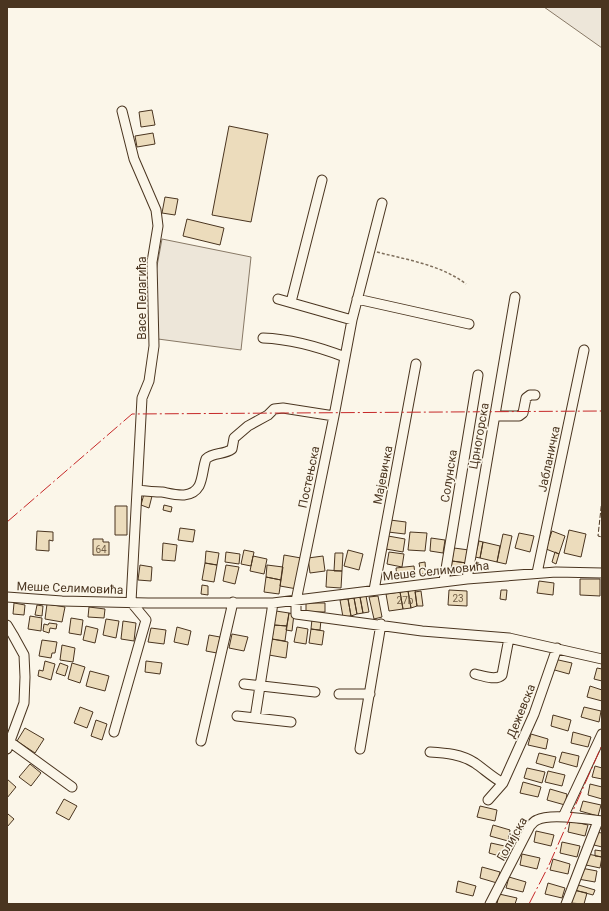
<svg xmlns="http://www.w3.org/2000/svg" width="609" height="911" font-family="Roboto,sans-serif">
	<style>
		.green { fill: #ede6d9; stroke: #887966 }
		.building { fill: #ecdcbc; stroke: #4a3520 }
		.lines { fill: none; stroke-linecap: round; stroke-linejoin: round }
		.minor-casing { stroke: #4a3520; stroke-width: 11 }
		.path { stroke: #7f6f5c; stroke-width: 1.5; stroke-dasharray: 3 2; stroke-linecap: butt }
		.minor { stroke: #fbf6e9; stroke-width: 9 }
		.fence { stroke: #4a3520; stroke-width: 1; stroke-dasharray: 5 2; stroke-linecap: butt }
		.power { stroke: #c62828; stroke-width: 1; stroke-dasharray: 14 3 2 3; stroke-linecap: butt }
		.labels { text-anchor: middle; stroke-width: 3; stroke-linejoin: round; paint-order: stroke }
		.number-label { font-size: 10px; fill: #725f47 }
		.street-label { font-size: 12px; fill: #4a3520; stroke: #fbf6e9 }
	</style>
	<rect width="100%" height="100%" fill="#fbf6e9"/>
	<path class="green" d="M544,7H602V48Z
		M162,239L251,257L241,350L158,339L155,277Z"/>
	<path class="building" d="M152,110L155,125L141,127L139,112Z
		M229,126L268,134L251,222L212,215Z
		M153,133L155,144L137,147L135,136Z
		M165,197L178,199L175,215L162,213Z
		M187,219L224,228L220,245L183,236Z
		M144,494L152,496L149,508L141,505Z
		M164,505L172,507L171,512L163,510Z
		M115,506H127V535H115Z
		M390,520L406,522L405,534L388,532Z
		M180,528L195,530L193,542L178,540Z
		M569,530L586,534L581,557L564,553Z
		M37,531L53,532V541L49,540V551L36,550Z
		M552,531L565,536L559,554L546,549Z
		M410,532L427,533L425,551L408,550Z
		M519,533L534,536L530,552L515,548Z
		M503,534L512,536L506,564L497,562Z
		M388,536L405,539L403,552L386,549Z
		M431,538L445,540L443,553L430,551Z
		M93,539H103V542H109V555H93Z
		M479,541L483,542L480,558L475,557Z
		M483,542L500,546L497,562L480,558Z
		M163,543L177,545L175,561L162,560Z
		M454,548L469,550L467,563L452,561Z
		M244,550L254,552L251,566L241,564Z
		M348,550L363,554L359,570L344,566Z
		M206,551L219,553L217,565L205,563Z
		M226,552L240,554L239,564L225,562Z
		M389,552L404,554L402,567L387,564Z
		M555,552L559,554L556,564L552,562Z
		M335,553H343L342,571H334Z
		M284,555L301,558L297,589L280,586Z
		M253,556L267,559L264,574L250,571Z
		M323,556L325,571L310,573L308,558Z
		M452,561L466,563L464,572L451,569Z
		M425,562L426,574H421L419,563Z
		M205,563L217,565L214,582L202,580Z
		M140,565L152,567L151,581L138,580Z
		M226,565L239,567L235,584L223,581Z
		M267,565L283,567L281,580L266,577Z
		M414,566L415,575L397,577L396,568Z
		M327,570L342,571L341,588L326,587Z
		M266,577L281,580L279,594L264,592Z
		M580,579H600V596L580,595Z
		M539,581L554,583L553,595L537,593Z
		M202,585L208,586V595L201,594Z
		M415,590L417,606L411,608L408,591Z
		M449,590L467,591V606L448,605Z
		M501,590H507L506,600L500,599Z
		M408,591L411,608L403,609L400,592Z
		M421,591L423,606H417L415,592Z
		M400,592L403,609L389,611L386,594Z
		M366,596L369,612L363,613L360,597Z
		M378,596L382,617L374,619L369,597Z
		M360,597L363,613L357,614L354,598Z
		M354,598L357,614L351,616L348,599Z
		M348,599L351,616L343,617L340,600Z
		M14,603L25,605L24,615L13,614Z
		M306,603H325V612H306Z
		M47,604L65,607L62,622L45,619Z
		M37,605L43,606L42,616L35,615Z
		M89,607L105,609L104,618L88,617Z
		M276,611L289,613L287,626L274,625Z
		M289,613L294,614L292,631L286,630Z
		M30,616L42,618L41,631L28,629Z
		M71,618L83,620L81,635L69,633Z
		M106,619L119,621L116,638L103,635Z
		M312,619L321,620L320,630L311,629Z
		M123,621L136,623L134,641L121,639Z
		M49,623L57,624L56,629L50,628L49,633L43,631L44,624L48,625Z
		M274,625L287,626L285,641L272,639Z
		M86,626L98,629L95,643L83,640Z
		M177,627L191,631L188,645L174,642Z
		M297,627L308,629L306,644L294,642Z
		M151,628L166,630L164,644L148,642Z
		M311,629L324,631L322,645L309,643Z
		M232,634L248,637L244,651L229,648Z
		M209,635L220,637L217,653L206,651Z
		M272,639L288,642L286,658L269,655Z
		M42,640L57,642L55,653H52L51,658L39,656Z
		M62,645L75,648L73,662L60,660Z
		M554,659L572,663L569,674L551,669Z
		M45,661L55,664L51,680L38,676L39,670L43,671Z
		M146,661L162,663L160,674L145,672Z
		M60,663L68,666L65,676L56,673Z
		M72,663L85,667L80,683L68,679Z
		M597,668L602,669V681L594,679Z
		M90,671L109,676L105,691L86,686Z
		M590,686L602,690V701L587,697Z
		M80,707L93,712L87,728L74,723Z
		M584,707L601,711L599,722L581,717Z
		M553,715L571,720L568,731L551,726Z
		M96,720L107,724L102,740L91,736Z
		M25,728L44,739L35,753L17,741Z
		M573,732L591,737L588,747L571,743Z
		M531,734L548,739L546,749L528,745Z
		M562,752L579,756L577,767L559,762Z
		M539,753L556,757L553,768L536,763Z
		M30,764L41,773L31,786L19,777Z
		M595,766L602,768V779L592,777Z
		M527,768L545,772L542,783L524,778Z
		M548,771L565,775L562,786L545,782Z
		M7,779L16,787L7,798Z
		M523,782L541,787L538,797L520,793Z
		M590,784L602,787V799L588,795Z
		M550,789L567,794L565,805L547,800Z
		M64,799L77,806L69,820L56,813Z
		M583,801L601,805L598,816L580,811Z
		M480,806L497,810L495,821L477,817Z
		M8,814L14,819L7,827V816Z
		M570,821L588,825L585,836L568,832Z
		M493,825L510,830L508,841L490,836Z
		M536,831L554,835L551,846L534,842Z
		M595,832L602,833V847L594,845Z
		M562,842L580,846L577,857L560,853Z
		M491,843L509,847L506,858L489,853Z
		M595,850L602,851V857L595,856Z
		M522,854L540,858L537,869L520,865Z
		M588,854L602,857L600,868L586,865Z
		M553,859L570,864L568,874L550,870Z
		M482,867L500,872L497,883L480,878Z
		M581,868L597,871L595,882L578,879Z
		M509,877L526,882L523,892L506,888Z
		M458,881L476,886L473,896L456,892Z
		M548,883L565,888L562,898L545,894Z
		M575,884L595,890L593,895L574,890Z
		M574,890L587,893L584,904L570,903Z
		M499,894L517,898L515,904H497Z"/>
	<g class="lines">
		<defs>
			<path id="minor" d="M382,203L352,320L334,416L296,601V614L422,631L509,638L602,659
				M278,299L352,320
				M357,299L469,324
				M291,302L322,180
				M263,338C291,339 319,347 345,357
				M495,416H519L523,413L526,398L530,395H535
				M137,490C145,491 153,492 162,492C173,494 191,500 199,486C203,478 203,467 206,459C213,452 224,455 232,449L234,438L248,426L268,415L274,409L283,408L334,416
				M537,573L584,350
				M467,579L515,297
				M444,581L478,375
				M374,590L416,364
				M7,597L62,601L148,603H273L467,579L556,572L602,573
				M7,625L13,635L24,655L25,677L24,703L7,749
				M475,674C483,676 496,681 502,675L509,638
				M244,684L315,692
				M339,694H370
				M237,716L291,722
				M255,718L273,603
				M114,732L146,620L131,602L142,398L149,381L154,346L152,262L158,226L156,210L134,159L122,111
				M201,741L233,602
				M10,742L72,787
				M360,749L381,624
				M430,752C446,753 461,754 475,763C485,770 492,777 503,783
				M488,800L503,783L534,714L557,648
				M563,817L602,734
				M490,904L530,826C532,824 534,821 537,820C550,813 587,819 602,821
				M566,904L598,821"/>
		</defs>
		<use href="#minor" class="minor-casing"/>
		<path class="path" d="M377,252C408,260 441,265 466,284"/>
		<use href="#minor" class="minor"/>
		<path class="fence" d="M602,499L598,536L602,537"/>
		<path class="power" d="M7,522L132,414L602,411
			M529,904L549,865L602,745"/>
	</g>
	<g class="labels">
		<g class="number-label">
			<text x="101" y="553">64</text>
			<text x="458" y="602">23</text>
			<text x="405" y="604">27b</text>
		</g>
		<g class="street-label">
			<text transform="translate(142 298) rotate(-90)" y="4">Васе Пелагића</text>
			<text transform="translate(479 436) rotate(-80)" y="4">Црногорска</text>
			<text transform="translate(549 459) rotate(-78)" y="4">Јабланичка</text>
			<text transform="translate(383 475) rotate(-79)" y="4">Мајевичка</text>
			<text transform="translate(449 476) rotate(-81)" y="4">Солунска</text>
			<text transform="translate(309 477) rotate(-78)" y="4">Постењска</text>
			<text transform="translate(436 571) rotate(-6)" y="4">Меше Селимовића</text>
			<text transform="translate(70 588) rotate(2)" y="4">Меше Селимовића</text>
			<text transform="translate(521 711) rotate(-68)" y="4">Дежевска</text>
			<text transform="translate(512 839) rotate(-60)" y="4">Голијска</text>
		</g>
	</g>
	<rect width="609" height="911" fill="none" stroke="#4a3520" stroke-width="16"/>
</svg>
